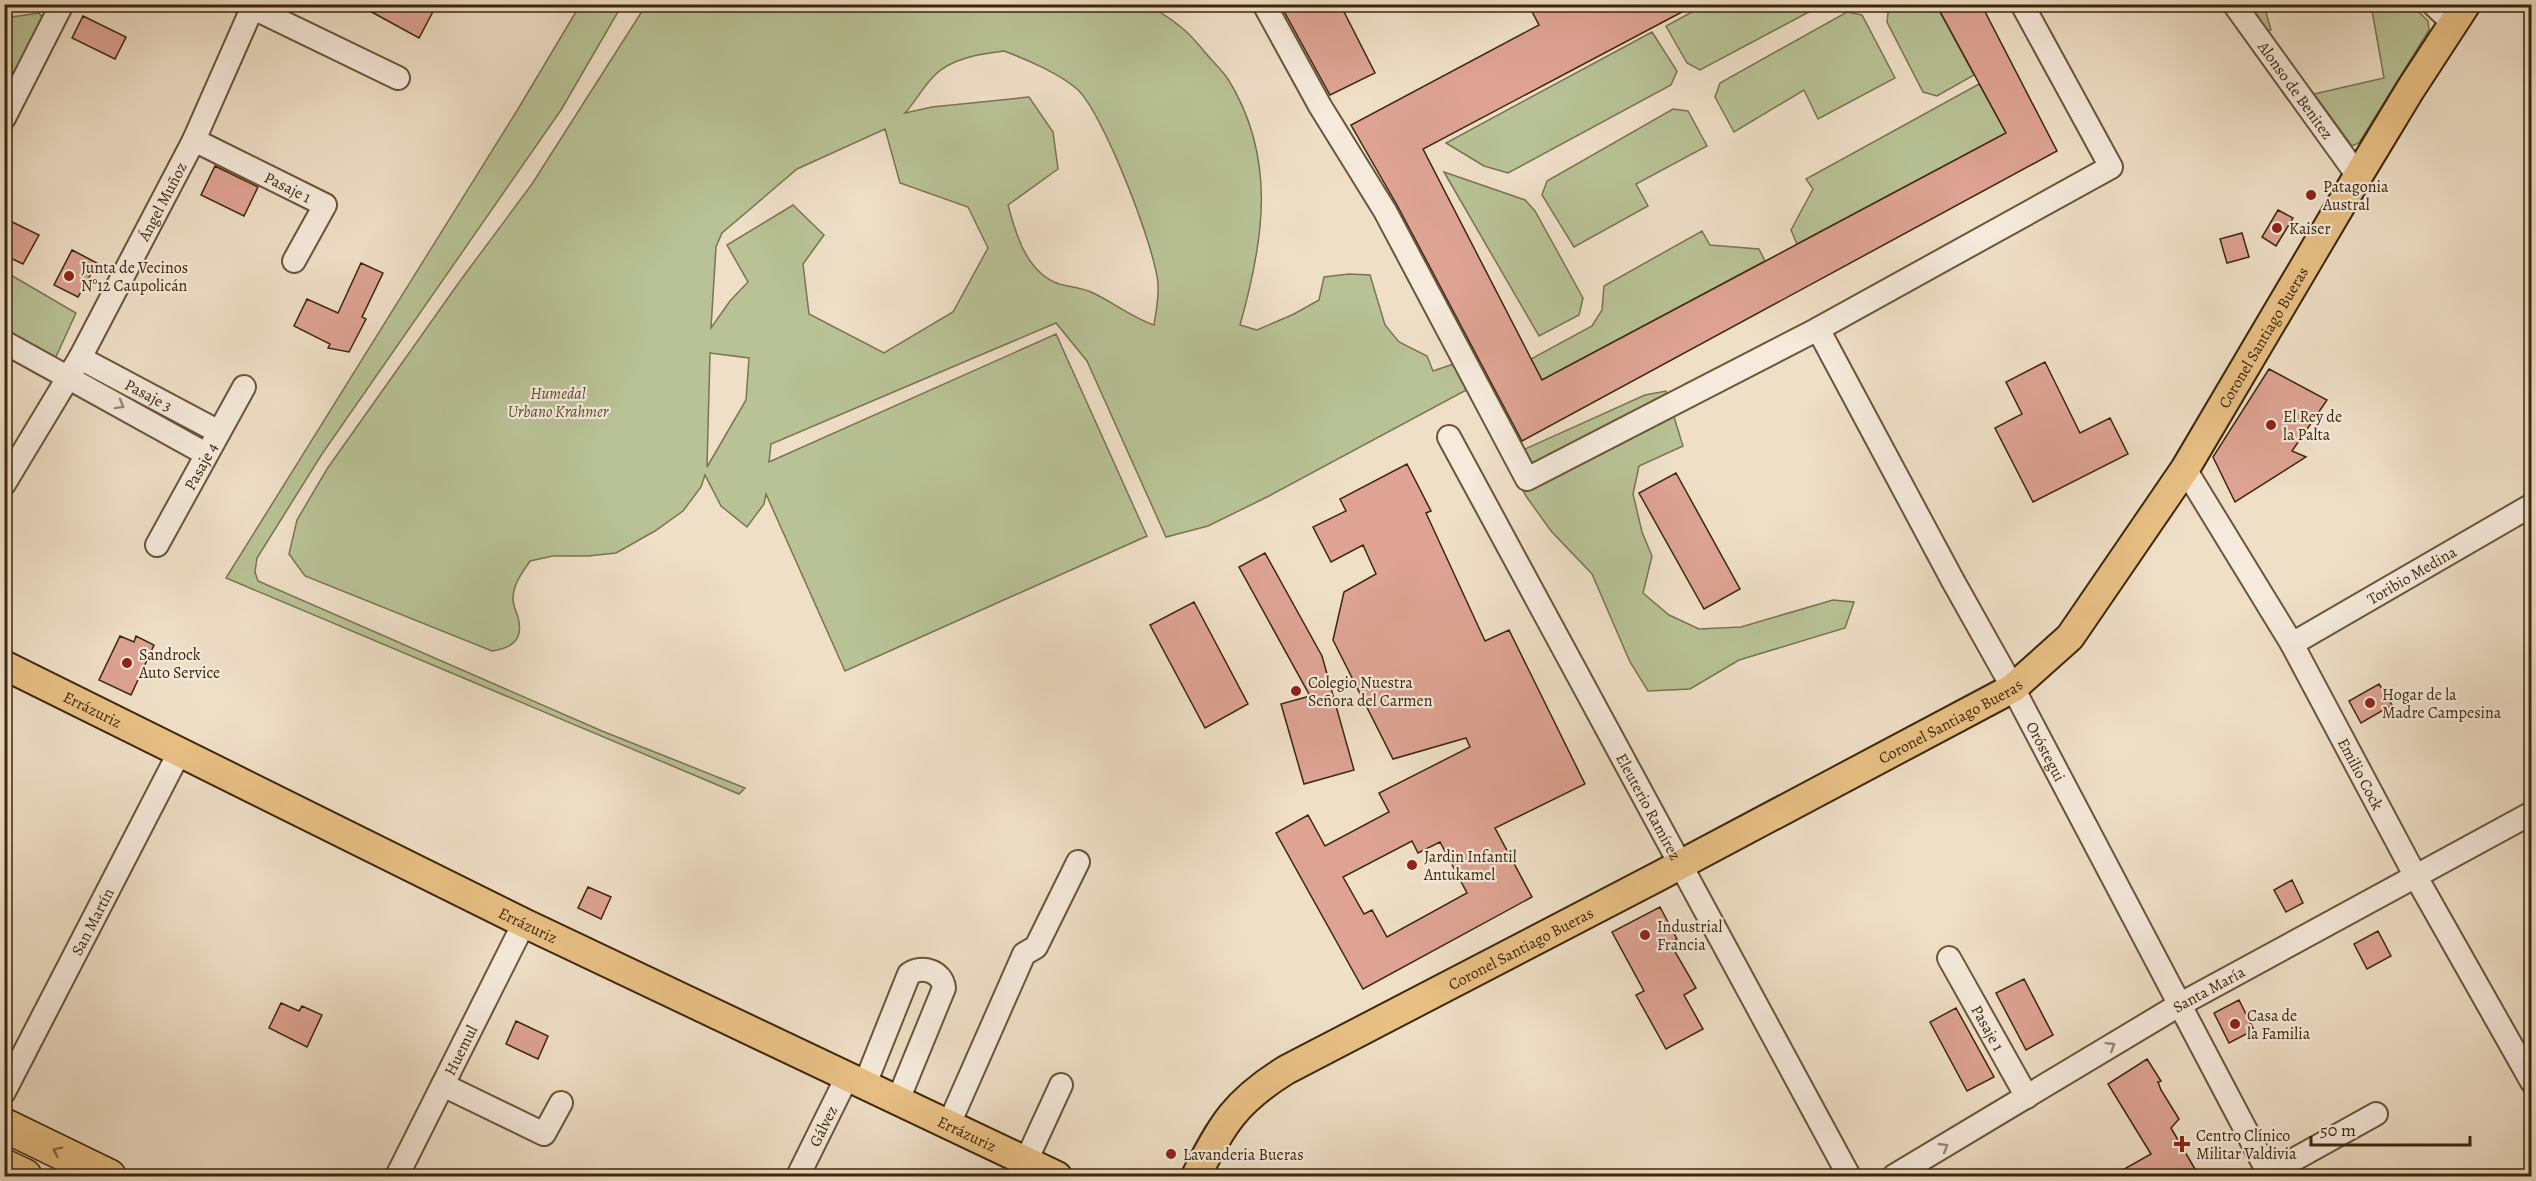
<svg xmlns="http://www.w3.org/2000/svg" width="2536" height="1181" font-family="Alegreya,serif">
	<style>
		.green { fill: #b8c296; stroke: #7a7450; stroke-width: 1.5; fill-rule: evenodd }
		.building { fill: #dea393; stroke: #3c270b; stroke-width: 1.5; fill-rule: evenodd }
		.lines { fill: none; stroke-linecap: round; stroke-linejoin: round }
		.minor-casing { stroke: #69553a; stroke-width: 26 }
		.major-casing { stroke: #3c270b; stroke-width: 32 }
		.highway-casing { stroke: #3c270b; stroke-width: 36 }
		.minor { stroke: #f5eadb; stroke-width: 22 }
		.major { stroke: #e8c084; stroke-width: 28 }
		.highway { stroke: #e8c084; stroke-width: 33 }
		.oneway { stroke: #988873 }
		.oneway2 { stroke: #896c41 }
		.poi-dot { fill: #8f2418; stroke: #f5eadb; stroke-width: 2 }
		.labels { text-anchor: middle; stroke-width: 4.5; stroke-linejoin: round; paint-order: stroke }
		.street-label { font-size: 16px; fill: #3c270b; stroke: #f5eadb }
		.poi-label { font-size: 16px; fill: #3c270b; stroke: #f5eadb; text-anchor: start }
		.park-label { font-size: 16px; font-style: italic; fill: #5b4e2e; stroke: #f5eadb }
	</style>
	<rect width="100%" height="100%" fill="#efdfc7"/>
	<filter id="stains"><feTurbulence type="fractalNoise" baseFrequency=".00333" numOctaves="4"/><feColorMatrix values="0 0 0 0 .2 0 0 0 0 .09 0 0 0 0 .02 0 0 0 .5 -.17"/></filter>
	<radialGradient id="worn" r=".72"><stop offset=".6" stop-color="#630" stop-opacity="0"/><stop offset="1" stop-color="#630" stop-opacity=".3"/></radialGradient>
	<path class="green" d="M1148,4C1159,12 1172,19 1182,28C1190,34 1197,43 1204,51C1211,60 1221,69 1228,79C1277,158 1264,240 1240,325L1257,330L1294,314L1319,300L1324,277L1349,274L1370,275L1385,325L1399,342L1427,356L1433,371L1471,358L1523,450L1645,395L1666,391L1683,446L1639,466L1633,494L1642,532L1652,556L1643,593L1669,615L1699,629L1741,627L1833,600L1854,602L1845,628L1739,660L1690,689L1648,691L1630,662L1592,574L1551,531L1526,496L1468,389L1269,496L1208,526L1166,537L1087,361L1056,323L771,444L769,462L1056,334L1147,536L845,671L766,494L764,504L747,527L721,506L705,475L701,487L683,511L655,531L616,553L588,556H553L530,561C522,573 513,584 513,599C513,605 516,611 518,617C524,640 512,648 492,651L305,576L289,554L297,520L327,469L460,281L532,184L646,5ZM1004,51C1026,59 1060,74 1077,89C1103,112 1156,250 1158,284C1159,298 1156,312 1154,325C1131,317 1113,302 1091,292C1081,288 1070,287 1059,284C1027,273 1016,235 1008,205L1058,169L1053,132L1029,97L932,107L905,113C915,102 923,87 934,76C950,58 981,54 1004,51ZM885,129L900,183L968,207L988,248L953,312L884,353L809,314L803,264L824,235L793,205L727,245L748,282L730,301L711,328L716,247L722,233L797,169ZM710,353L749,358L746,400L707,467Z
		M580,5H622L561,110L322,454L257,558L255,572L258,581L602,731L745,788L739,794L226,578L518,109Z
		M1705,5V4L1822,5L1700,70L1687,63L1666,26Z
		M1889,5H1936L1974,75L1937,96L1923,92L1887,22Z
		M2248,5H2264L2271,30L2267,31Z
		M2371,5H2412L2428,21L2429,30L2359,143L2352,146L2314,94L2384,78Z
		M1847,12L1862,15L1895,78L1818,119L1804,90L1734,132L1715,97L1720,83Z
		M39,13L46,22L5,106V18Z
		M1652,32L1677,71L1671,85L1508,173L1484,166L1446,143Z
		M1979,84L2006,133L1797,244L1791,230L1813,189L1806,179Z
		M1673,109L1688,111L1707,146L1636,184L1648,206L1574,247L1542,195L1547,181Z
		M1444,172L1525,200L1535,211L1583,298L1579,315L1539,336Z
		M1702,231L1710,245L1759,249L1765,261L1542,380L1531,359L1592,326L1602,310L1604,286Z
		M4,271L76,313L54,361L5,335Z"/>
	<path class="building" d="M357,4H437L419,38Z
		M1280,4H1340L1375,73L1330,95Z
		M1528,4H1697L1423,149L1542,380L2006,133L1936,4H1981L2057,151L1522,441L1397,205L1351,125L1539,25Z
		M83,16L126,37L115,59L72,38Z
		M215,166L258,187L244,216L201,195Z
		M2278,210L2293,218L2276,246L2262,237Z
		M4,218L39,235L23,264L4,255Z
		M2242,233L2249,257L2227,263L2220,239Z
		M72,250L97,263L78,297L54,285Z
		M361,263L383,273L362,317L366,319L349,352L328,348L330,344L294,326L307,299L338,313Z
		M2045,362L2080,433L2110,418L2128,454L2033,502L1995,428L2022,414L2006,382Z
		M2269,369L2327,400L2292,451L2306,457L2235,502L2213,457Z
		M1407,464L1431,511L1426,513L1485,641L1509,630L1585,784L1495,828L1532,897L1363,989L1276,833L1308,815L1325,846L1389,812L1379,793L1470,747L1466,738L1393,759L1333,640L1344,592L1376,574L1363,545L1331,562L1313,527L1346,511L1340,499ZM1412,841L1418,853L1440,842L1467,893L1387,937L1372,910L1364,914L1343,877Z
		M1676,473L1740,589L1704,609L1639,493Z
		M1265,553L1322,656L1354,770L1304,784L1281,704L1310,696L1239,567Z
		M1194,602L1248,704L1205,728L1150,625Z
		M120,636L134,642L136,636L154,645L131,695L99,680Z
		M2379,684L2392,705L2361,723L2349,701Z
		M2292,880L2303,903L2286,912L2274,890Z
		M588,887L611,897L601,919L578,908Z
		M1660,907L1677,939L1670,943L1696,988L1684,995L1703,1029L1666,1049L1636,995L1644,991L1612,932Z
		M2378,931L2391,956L2367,969L2354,944Z
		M2024,979L2053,1035L2026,1050L1996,993Z
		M2239,1000L2254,1030L2229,1043L2214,1013Z
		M281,1003L299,1011L302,1006L322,1015L307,1047L269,1028Z
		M1956,1008L1994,1077L1967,1091L1930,1022Z
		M516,1021L548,1036L538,1059L506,1044Z
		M2147,1059L2161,1081L2158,1082L2161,1090L2179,1119L2171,1128L2195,1169L2182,1176H2112L2151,1154L2108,1084Z"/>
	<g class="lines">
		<defs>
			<g id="minor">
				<path d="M245,4L398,78"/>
				<path d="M1264,4L1320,106L1385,211L1527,479L1818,329L2111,167L2022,4"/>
				<path id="s1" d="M2234,4L2358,176"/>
				<path d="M2433,4L2454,24"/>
				<path d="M4,118L62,4"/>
				<path id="s2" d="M194,140L325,205L294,261"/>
				<path id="s3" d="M1818,329L1953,581L2013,688L2270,1176"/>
				<path d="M4,342L206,454"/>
				<path id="s4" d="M80,358L219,432"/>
				<path id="s5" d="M1449,437L1849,1176"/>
				<path id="s6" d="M2185,469L2292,644L2416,877L2532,1082"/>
				<path id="s7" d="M4,484L80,358L194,140L254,4"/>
				<path id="s8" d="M157,545L244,387"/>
				<path id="s9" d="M2292,644L2532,505"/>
				<path id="s10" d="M1949,958L2027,1097"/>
				<path d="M865,1084L909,974C922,965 942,971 944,988L898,1100"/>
				<path d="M443,1085L544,1134L561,1103"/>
				<path id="s11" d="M4,1092L180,751"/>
				<path d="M949,1124L1024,954L1036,947L1078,862"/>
				<path d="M1026,1161L1061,1085"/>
				<path d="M2268,1174L2376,1114"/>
				<path id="s12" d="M397,1176L524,923"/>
				<path id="s13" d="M798,1176L848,1075"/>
				<path id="s14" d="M1894,1176L2179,1005L2532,813"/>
			</g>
			<g id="major">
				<path id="s15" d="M4,665L524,923L1057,1176"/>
				<path id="s16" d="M1196,1176C1222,1124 1236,1101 1286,1070L1659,876L2013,688L2070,637L2185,469L2358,176L2410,90L2466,4"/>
			</g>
			<path id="highway" d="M4,1125L109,1176
				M4,1166L25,1176"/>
		</defs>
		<use href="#minor" class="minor-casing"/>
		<use href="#major" class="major-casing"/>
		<use href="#highway" class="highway-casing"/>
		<use href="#minor" class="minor"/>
		<use href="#major" class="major"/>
		<use href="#highway" class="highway"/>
	</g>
	<defs><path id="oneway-chevron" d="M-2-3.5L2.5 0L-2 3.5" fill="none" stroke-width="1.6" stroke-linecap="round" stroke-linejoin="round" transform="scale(1.5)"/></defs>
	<g class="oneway">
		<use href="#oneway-chevron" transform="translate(120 405) rotate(29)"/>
		<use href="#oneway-chevron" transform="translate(2111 1046) rotate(-32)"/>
		<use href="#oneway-chevron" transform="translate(1944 1147) rotate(-31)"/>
	</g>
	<use class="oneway2" href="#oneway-chevron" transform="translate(57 1151) rotate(-154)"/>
	<g class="poi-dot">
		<circle cx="2311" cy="195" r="6"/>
		<circle cx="2277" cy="228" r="6"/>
		<circle cx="69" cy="276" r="6"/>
		<circle cx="2271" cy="425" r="6"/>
		<circle cx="127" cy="663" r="6"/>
		<circle cx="1296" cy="691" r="6"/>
		<circle cx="2370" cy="703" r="6"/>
		<circle cx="1412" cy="865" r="6"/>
		<circle cx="1645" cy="935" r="6"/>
		<circle cx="2235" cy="1024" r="6"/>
		<path d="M2179 1135h6v6h6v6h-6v6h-6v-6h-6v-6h6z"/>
		<circle cx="1171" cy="1154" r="6"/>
	</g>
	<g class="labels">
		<g class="street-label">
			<text dy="6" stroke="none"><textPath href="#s1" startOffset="106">Alonso de Benitez</textPath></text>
			<text dy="6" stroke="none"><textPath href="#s2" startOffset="105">Pasaje 1</textPath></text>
			<text dy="6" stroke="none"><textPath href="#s7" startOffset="324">Ángel Muñoz</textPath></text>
			<text dy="6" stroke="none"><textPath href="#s16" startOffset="1396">Coronel Santiago Bueras</textPath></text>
			<text dy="6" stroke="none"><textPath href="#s4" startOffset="78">Pasaje 3</textPath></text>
			<text dy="6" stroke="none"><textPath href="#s8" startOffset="90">Pasaje 4</textPath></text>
			<text dy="6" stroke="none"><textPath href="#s9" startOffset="138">Toribio Medina</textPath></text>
			<text dy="6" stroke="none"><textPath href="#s15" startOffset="99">Errázuriz</textPath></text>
			<text dy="6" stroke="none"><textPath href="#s16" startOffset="892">Coronel Santiago Bueras</textPath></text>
			<text dy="6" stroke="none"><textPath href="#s3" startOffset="480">Oróstegui</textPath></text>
			<text dy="6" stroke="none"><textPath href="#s6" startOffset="352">Emilio Cock</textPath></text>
			<text dy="6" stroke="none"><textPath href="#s5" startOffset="420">Eleuterio Ramírez</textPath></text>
			<text dy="6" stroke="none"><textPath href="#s11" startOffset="192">San Martín</textPath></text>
			<text dy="6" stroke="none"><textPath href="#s15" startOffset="585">Errázuriz</textPath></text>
			<text dy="6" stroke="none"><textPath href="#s16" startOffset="406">Coronel Santiago Bueras</textPath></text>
			<text dy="6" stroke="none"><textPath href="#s14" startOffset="366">Santa María</textPath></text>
			<text dy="6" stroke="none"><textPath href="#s10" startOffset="80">Pasaje 1</textPath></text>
			<text dy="6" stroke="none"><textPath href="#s12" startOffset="141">Huemul</textPath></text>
			<text dy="6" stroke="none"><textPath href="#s13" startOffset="56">Gálvez</textPath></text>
			<text dy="6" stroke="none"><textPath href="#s15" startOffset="1071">Errázuriz</textPath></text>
		</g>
		<g class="poi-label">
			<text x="2323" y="192">Patagonia<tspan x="2323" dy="18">Austral</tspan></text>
			<text x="2289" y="234">Kaiser</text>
			<text x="81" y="273">Junta de Vecinos<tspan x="81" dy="18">N°12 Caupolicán</tspan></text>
			<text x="2283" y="422">El Rey de<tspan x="2283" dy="18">la Palta</tspan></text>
			<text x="139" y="660">Sandrock<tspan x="139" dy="18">Auto Service</tspan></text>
			<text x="1308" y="688">Colegio Nuestra<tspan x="1308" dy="18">Señora del Carmen</tspan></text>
			<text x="2382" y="700">Hogar de la<tspan x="2382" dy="18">Madre Campesina</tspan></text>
			<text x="1424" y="862">Jardin Infantil<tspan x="1424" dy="18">Antukamel</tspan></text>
			<text x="1657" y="932">Industrial<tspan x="1657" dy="18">Francia</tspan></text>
			<text x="2247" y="1021">Casa de<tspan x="2247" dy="18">la Familia</tspan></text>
			<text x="2196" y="1141">Centro Clínico<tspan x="2196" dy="18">Militar Valdivia</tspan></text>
			<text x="1183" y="1160">Lavanderia Bueras</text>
		</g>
		<g class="park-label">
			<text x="558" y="399">Humedal<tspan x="558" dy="18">Urbano Krahmer</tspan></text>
		</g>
	</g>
	<rect width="2536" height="1181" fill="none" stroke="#efdfc7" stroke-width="24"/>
	<rect x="6" y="6" width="2524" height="1169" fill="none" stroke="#3c270b" stroke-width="3"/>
	<rect x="12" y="12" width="2512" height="1157" fill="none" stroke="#3c270b" stroke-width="1.5"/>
	<path d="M2311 1136v9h159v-9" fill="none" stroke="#3c270b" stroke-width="3"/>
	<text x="2320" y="1136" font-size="18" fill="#3c270b" stroke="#f5eadb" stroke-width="4.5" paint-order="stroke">50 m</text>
	<rect width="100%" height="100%" filter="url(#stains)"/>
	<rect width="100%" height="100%" fill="url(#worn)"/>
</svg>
